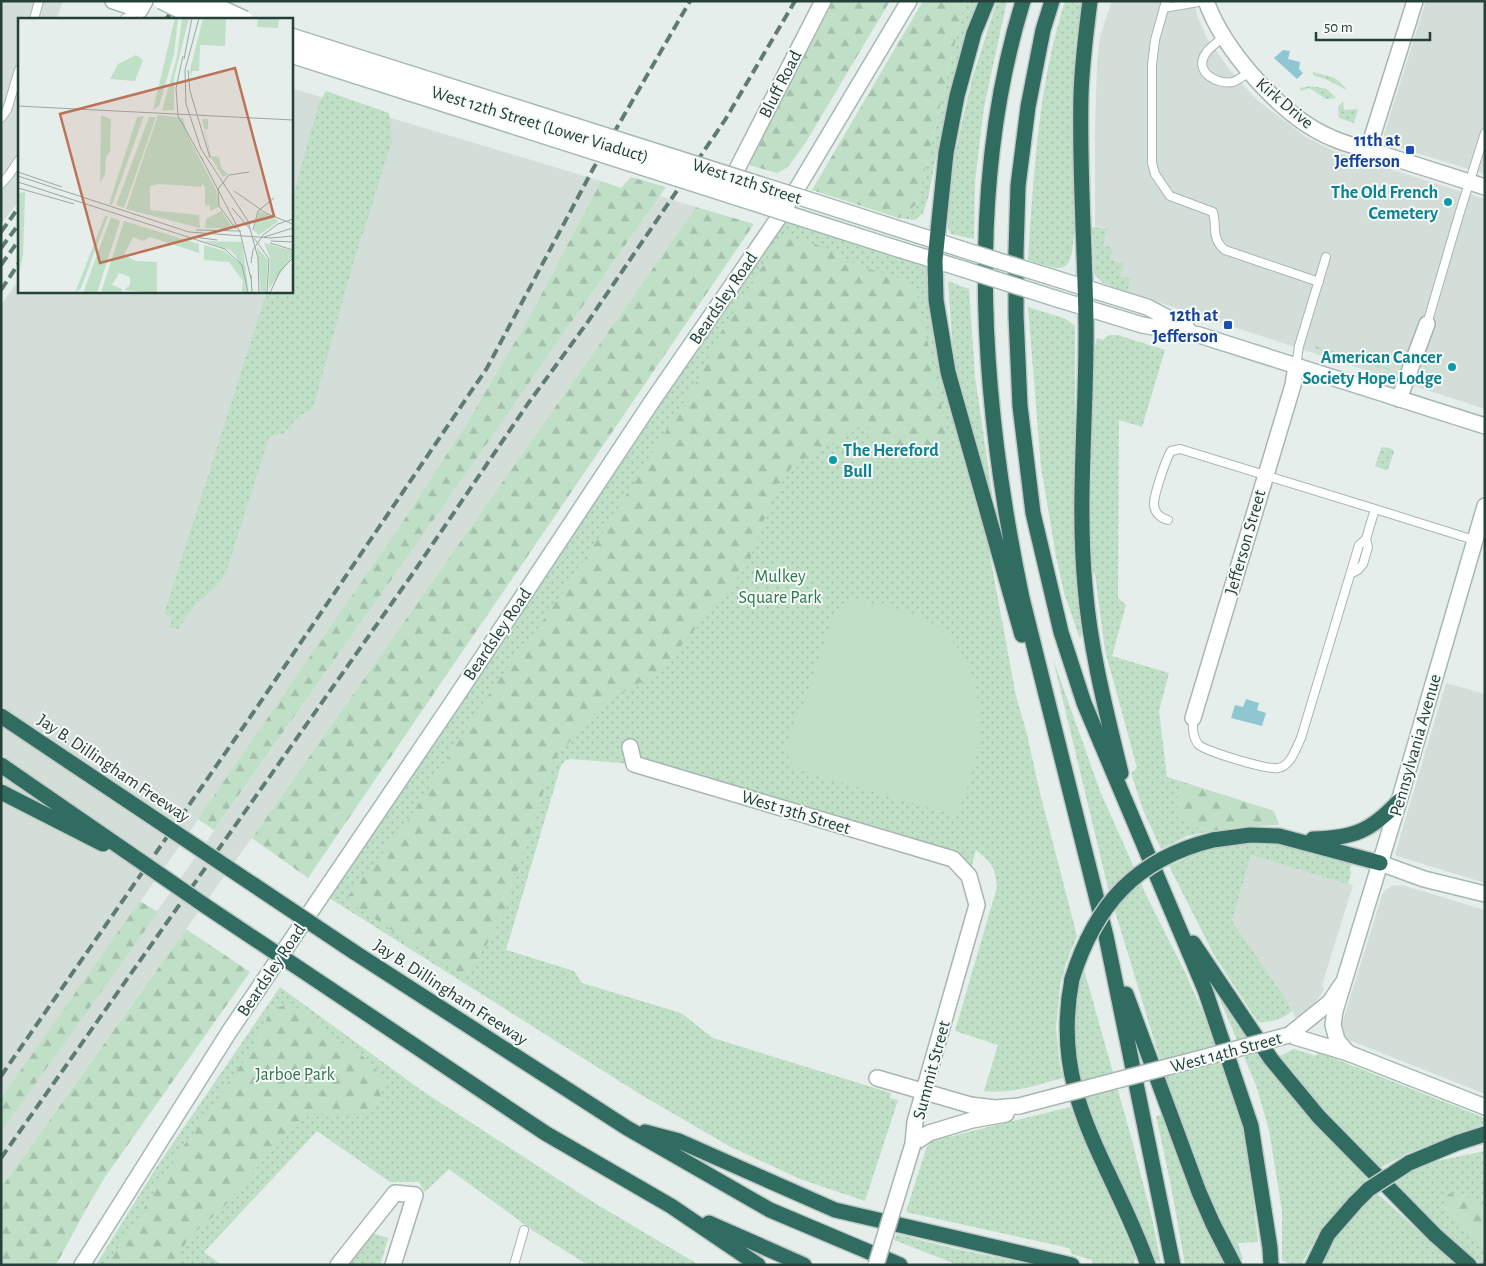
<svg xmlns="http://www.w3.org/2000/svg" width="1486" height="1266" font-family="'Alegreya Sans',sans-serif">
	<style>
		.built { fill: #d3ded9 }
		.grass { fill: url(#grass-dots) }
		.forest { fill: url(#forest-firs) }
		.pitch { fill: #bfdfc7 }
		.water { fill: #8ec7d2 }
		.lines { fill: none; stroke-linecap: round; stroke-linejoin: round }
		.lane-casing { stroke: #a7b6b1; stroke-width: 10 }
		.street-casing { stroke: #a7b6b1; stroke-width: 18 }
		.secondary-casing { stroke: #a3bab2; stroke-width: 18 }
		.highway-casing { stroke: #c2cac8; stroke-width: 18 }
		.lane { stroke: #fff; stroke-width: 8 }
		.street { stroke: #fff; stroke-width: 15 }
		.secondary { stroke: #fff; stroke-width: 15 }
		.highway { stroke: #306c60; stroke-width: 15 }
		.rail { stroke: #5f7b74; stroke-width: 4; stroke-dasharray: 10 5; stroke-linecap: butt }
		.street-bridge-casing { stroke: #a7b6b1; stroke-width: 18; stroke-linecap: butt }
		.secondary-bridge-casing { stroke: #a3bab2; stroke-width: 18; stroke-linecap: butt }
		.highway-bridge-casing { stroke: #c2cac8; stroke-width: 18; stroke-linecap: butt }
		.street-bridge { stroke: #fff; stroke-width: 15 }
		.secondary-bridge { stroke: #fff; stroke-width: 15 }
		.highway-bridge { stroke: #306c60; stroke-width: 15 }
		.transit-dot { fill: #1a4fb4; stroke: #f6faf8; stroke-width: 2 }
		.culture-dot { fill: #0f9aa8; stroke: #f6faf8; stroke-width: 2 }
		.labels { text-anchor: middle; stroke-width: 4; stroke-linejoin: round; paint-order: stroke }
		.street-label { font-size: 18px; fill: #244039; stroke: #f6faf8 }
		.transit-label { font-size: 18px; font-weight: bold; fill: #164399; stroke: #f6faf8; text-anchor: end }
		.culture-label { font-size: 18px; font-weight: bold; fill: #0d838f; stroke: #f6faf8; text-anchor: end }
		.park-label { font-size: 18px; fill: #2e774b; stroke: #f6faf8 }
		.inset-road { fill: none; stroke: #98a8a3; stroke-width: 1 }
		.view { fill: #bd7357; fill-opacity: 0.15; stroke: #bd7357; stroke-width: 2.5 }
		.inset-edge { fill: none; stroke: #244039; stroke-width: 2.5 }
	</style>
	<defs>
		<pattern id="grass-dots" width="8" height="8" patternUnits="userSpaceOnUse" patternTransform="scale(1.25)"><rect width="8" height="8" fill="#bfdfc7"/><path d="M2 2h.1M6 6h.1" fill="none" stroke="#a4c0ac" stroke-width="1.8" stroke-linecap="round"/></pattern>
		<pattern id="forest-firs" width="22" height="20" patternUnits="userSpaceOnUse" patternTransform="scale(1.25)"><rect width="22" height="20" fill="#bfdfc7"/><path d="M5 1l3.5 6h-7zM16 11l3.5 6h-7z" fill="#a4c0ac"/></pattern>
	</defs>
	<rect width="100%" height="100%" fill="#e5eeea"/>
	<path class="built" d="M1,1H63L57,19H19V201L1,224Z
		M1112,1H1194L1197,15L1207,38L1230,70L1257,100L1306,137L1336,152L1485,199V409L1127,292L1131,280L1120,276L1103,245L1108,228L1095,226V132L1097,62L1100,37Z
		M1426,1H1485V174L1387,144L1384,140V134Z
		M291,88L601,181L529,318L464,428L402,523L244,755L1,1098V305L19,280V291H291Z
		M660,196L696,207L252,838L142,990L1,1188V1132L423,535Z
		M1446,683L1485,694V883L1397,856L1395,854Z
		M1251,855L1353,885L1322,985L1324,989L1322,993L1309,1010L1296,1018L1286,999L1232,921Z
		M1402,885L1485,910V1094L1349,1040L1342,1032V1024L1382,895L1385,890L1392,886Z"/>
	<path class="grass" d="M965,1H979C953,64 942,131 928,198L923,213L915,220L899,218L917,204Z
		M997,1H1007L984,107L975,181L974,239L951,234L948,228L949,181L953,161L972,79Z
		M1065,1H1082L1076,41L1073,96L1074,233C1071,275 1065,272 1028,260C1034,173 1038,85 1065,1Z
		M1313,72L1335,78L1346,88V90L1330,81L1313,75Z
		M1311,86L1327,89L1336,98L1326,99L1309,88L1301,91L1300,88Z
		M326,91L389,113L392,141L353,264L313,408L299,416L284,433L269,437L226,573L216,587L196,604L178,629L170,628L172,618L164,614L267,291H291V203L319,103Z
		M1343,102L1344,110L1358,109L1354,123L1339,118L1338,107Z
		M776,209L935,260L1016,696L1027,734L1039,789L1077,936L1066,963L1060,986L1056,1027L1059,1060L1063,1078C1036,1085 1012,1094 984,1091L998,1045L955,1031L997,887C995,867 992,863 976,850L969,876L952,859L634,764L571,759L566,760L561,765L506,950L574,971L582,983L681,1013L713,1038L891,1093L890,1098L898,1100L865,1201L800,1179L729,1146L643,1096L323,894Z
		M1091,227L1108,228L1103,245L1113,248L1110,259L1124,264L1120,276L1131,279L1127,292L1103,283L1094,274L1093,238Z
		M948,281L969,289L975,376L994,507L961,391L953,351Z
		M1028,307L1066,319L1075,326V492L1078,603L1082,633L1080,639L1064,593L1056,556L1041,467Z
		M1109,335H1118L1165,350L1142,427L1119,420L1118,598L1126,605L1112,656L1169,673L1159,711L1167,777L1183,782L1177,800L1194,826L1211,831L1187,836L1161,849L1143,810L1131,773L1137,768L1105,650L1095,574L1090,571L1093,352L1097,338L1103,340Z
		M1314,345L1390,369V371L1314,348Z
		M1384,447L1392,449L1394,452L1388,469L1385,470L1375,466L1381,448Z
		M1053,659L1100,791L1148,899L1185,972L1207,1022L1240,1116L1249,1162L1258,1242L1238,1243L1243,1259L1239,1261L1199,1171L1168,1086L1108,888Z
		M1277,841L1353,860L1350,869L1351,873L1348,884L1251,855L1232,921L1286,999L1292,1011C1283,1019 1270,1023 1258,1022L1214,955L1169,866L1195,854L1196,851L1223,842Z
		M1083,966L1130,1133L1152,1218L1161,1264L1155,1260L1126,1195L1102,1147L1077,1076L1073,1050L1074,992Z
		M1209,974C1233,1014 1258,1054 1287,1091C1311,1122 1340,1149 1368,1177L1322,1227L1301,1265H1291L1282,1260V1211L1269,1130L1256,1085Z
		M280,987L421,1090L593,1202L699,1265H588L532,1230L449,1169L425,1192L419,1182H390L317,1131L204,1252L222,1265H96L156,1168Z
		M1294,1049L1316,1056L1318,1052L1485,1118V1124L1406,1154L1380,1168C1344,1134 1309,1097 1280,1056Z
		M1070,1107L1136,1257L1133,1265H1093L1092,1260L1072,1254L1069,1248L906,1212L926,1149L932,1141Z
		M1163,1114C1181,1166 1200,1216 1225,1265H1185L1171,1186L1156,1116Z
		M1485,1151V1208L1479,1207L1460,1192L1444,1206L1485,1247V1265H1481L1438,1228L1396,1187L1397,1181L1411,1172L1433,1162Z
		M1377,1193L1456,1265H1320C1334,1236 1351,1212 1377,1193Z
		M372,1233L388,1238L380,1265H346Z
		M896,1234L952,1248L1033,1265H958L894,1240Z"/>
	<path class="forest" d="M833,1H890L806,142L788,167L777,173L749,165Z
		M923,1H965L917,204L899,218L812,190Z
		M631,177L666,187L423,535L214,830L198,819L402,523L464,428L529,318L601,181L621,188Z
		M696,207L754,224L308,878L252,838Z
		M783,234L824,247L861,267L892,275L915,285L949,440L893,461L865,425L793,465L771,500L748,565L666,664L645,680L603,703L554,760L506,906C496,932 481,955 464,977L352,904L348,896L404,826L499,679L536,631L610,521L699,378L721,332Z
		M1183,782L1274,811L1279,825L1248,826L1211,831L1194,826L1178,819L1177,800Z
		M140,901L158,912L1,1132V1098Z
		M186,929L250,972L105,1177L86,1209L56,1265H1V1188Z
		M286,1004L303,1011L333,1040L357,1051L374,1067L384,1081L380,1097L365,1113L333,1116L310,1114L279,1142L222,1209L188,1238L178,1259V1265H106L131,1229L184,1145L211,1110L229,1081L246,1058L271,1011Z
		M1460,1192L1479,1206L1485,1208V1247L1444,1206L1448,1194Z"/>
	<path class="pitch" d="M853,600C878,605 908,609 930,622C971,646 985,702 978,747C975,769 965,795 957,816L795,769L785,749L797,712L803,710L831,621Z"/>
	<path class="water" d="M1283,50L1290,51L1288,59L1300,62L1299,69L1303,73L1297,79L1274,58Z
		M1246,699L1259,703L1257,710L1266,713L1262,726L1231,718L1235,705L1243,707Z"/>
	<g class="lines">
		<defs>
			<path id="lane" d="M1166,1L1155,40L1152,65V163L1155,174L1170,196L1213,212C1217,227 1211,239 1225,250L1319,282
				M1164,8L1204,1
				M34,19L39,1
				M124,19L140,10
				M1223,37C1218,42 1210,47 1206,53C1193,71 1216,85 1233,82C1239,80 1244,75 1250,72
				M1,118L7,110L19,70
				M1,184L9,175L19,160
				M1427,324L1459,215L1485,133
				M1296,366L1299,346L1326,257
				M1375,509L1474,540
				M1168,520C1161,518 1154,513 1154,504C1154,494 1166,459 1171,451L1180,449L1375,509L1366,539L1368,547L1363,564L1358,570L1352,573
				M1193,718C1193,727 1192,736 1198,744C1203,751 1268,770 1278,768C1291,766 1296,748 1301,738L1359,545L1366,539
				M514,1265L524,1230"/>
			<path id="street" d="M113,1L140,10L145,1
				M1206,1C1224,51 1283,118 1332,138C1345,144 1359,147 1372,151C1410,163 1447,175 1485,187
				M1368,150L1415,1
				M738,167L823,1
				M1399,399L1427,324
				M1193,718L1293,385L1296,366
				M630,747L634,764L953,859L969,876L977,905L915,1122L913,1144
				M1289,1035L1330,1002L1342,984
				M1289,1035L1348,1053
				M877,1078L970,1105L995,1108L1019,1106
				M913,1144L929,1133L972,1120L1006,1114
				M338,1265L395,1193L415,1195L393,1265"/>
			<path id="secondary" d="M809,200L964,250
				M895,248L963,269
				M1054,278L1147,307L1187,328
				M1054,298L1142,325L1199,335L1485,426
				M1485,506L1399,801L1335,1011L1333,1025L1337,1040L1348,1053L1485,1107
				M1380,863L1424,879L1485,894
				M82,1265L229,1032L454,700L651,403L786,207L909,1"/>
			<path id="highway" d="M987,1L974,33L957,96L946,153L935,260L936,300L948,372L1022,635
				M1023,1C965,190 982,407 1022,598L1106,936L1173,1265
				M1052,1L1043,30L1028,107L1018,186L1016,252V315L1020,406L1033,513L1061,632L1084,703L1205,990L1251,1126L1270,1248L1271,1265
				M1090,1C1086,32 1082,63 1081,94C1079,171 1085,248 1086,324C1087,411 1077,499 1085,586C1090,649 1106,711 1121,773
				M1313,839C1354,838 1371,831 1399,801
				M1213,840L1250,835L1279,836L1380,863
				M1193,943L1271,1059L1319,1117L1435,1235L1469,1265
				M354,952L627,1128L770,1210L900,1265
				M1072,979C1049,1097 1112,1162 1148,1265
				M330,989L545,1133L671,1206L758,1265
				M1126,994L1199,1192L1213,1224L1234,1265
				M645,1132L679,1141L835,1210L1072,1265
				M1409,1163L1457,1143L1485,1134
				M709,1223L804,1265
				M1313,1265L1328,1234L1355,1203"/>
		</defs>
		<use href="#lane" class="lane-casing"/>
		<use href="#street" class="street-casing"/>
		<use href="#secondary" class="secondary-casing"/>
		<use href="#highway" class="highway-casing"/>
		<use href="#lane" class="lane"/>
		<use href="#street" class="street"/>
		<use href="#secondary" class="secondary"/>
		<use href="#highway" class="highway"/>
		<path class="rail" d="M166,19L181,1
			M178,19L194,1
			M191,19L207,1
			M206,19L221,1
			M1,232L19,207
			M1,248L19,224
			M1,265L19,240
			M1,290L19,263
			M1,1076L253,713L487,368L593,169L690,1
			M1,1158L411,576L527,405L587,323L725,120L795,1"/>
		<defs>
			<path id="street-bridge" d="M180,1L217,19
				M291,46L788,203
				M1019,1106L1289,1035
				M876,1265L913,1144"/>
			<path id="secondary-bridge" d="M161,1L197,19
				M206,1L245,19
				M291,36L809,200
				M291,55L895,248
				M964,250L1054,278
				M963,269L1054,298"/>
			<path id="highway-bridge" d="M1,716L354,952
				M1,765L207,907L330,989
				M1,792L103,844
				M1072,979C1095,905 1136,859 1213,840
				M1355,1203L1369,1189L1409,1163"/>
		</defs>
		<use href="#street-bridge" class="street-bridge-casing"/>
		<use href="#secondary-bridge" class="secondary-bridge-casing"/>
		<use href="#highway-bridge" class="highway-bridge-casing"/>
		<use href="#street-bridge" class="street-bridge"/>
		<use href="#secondary-bridge" class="secondary-bridge"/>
		<use href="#highway-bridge" class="highway-bridge"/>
	</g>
	<g class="transit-dot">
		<rect x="1405" y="145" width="10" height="10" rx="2.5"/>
		<rect x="1223" y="320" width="10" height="10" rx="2.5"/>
	</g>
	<g class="culture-dot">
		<circle cx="1448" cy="202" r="5"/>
		<circle cx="1452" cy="367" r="5"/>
		<circle cx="833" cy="460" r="5"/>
	</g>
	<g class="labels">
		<g class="street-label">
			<text transform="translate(780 84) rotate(-63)" y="6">Bluff Road</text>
			<text transform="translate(1285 103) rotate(40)" y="6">Kirk Drive</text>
			<text transform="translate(540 124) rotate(17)" y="6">West 12th Street (Lower Viaduct)</text>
			<text transform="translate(747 181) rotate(18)" y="6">West 12th Street</text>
			<text transform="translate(723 298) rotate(-56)" y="6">Beardsley Road</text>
			<text transform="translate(1245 542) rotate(-74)" y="6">Jefferson Street</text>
			<text transform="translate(497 634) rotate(-56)" y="6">Beardsley Road</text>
			<text transform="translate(1415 745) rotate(-74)" y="6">Pennsylvania Avenue</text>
			<text transform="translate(114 768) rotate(34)" y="6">Jay B. Dillingham Freeway</text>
			<text transform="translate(796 812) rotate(17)" y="6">West 13th Street</text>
			<text transform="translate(271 970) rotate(-56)" y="6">Beardsley Road</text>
			<text transform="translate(451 992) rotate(33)" y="6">Jay B. Dillingham Freeway</text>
			<text transform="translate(1226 1052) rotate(-15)" y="6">West 14th Street</text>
			<text transform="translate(931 1070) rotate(-75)" y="6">Summit Street</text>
		</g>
		<g class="transit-label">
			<text x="1400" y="146">11th at<tspan x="1400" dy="21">Jefferson</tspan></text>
			<text x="1218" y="321">12th at<tspan x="1218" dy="21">Jefferson</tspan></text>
		</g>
		<g class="culture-label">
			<text x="1438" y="198">The Old French<tspan x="1438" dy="21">Cemetery</tspan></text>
			<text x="1442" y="363">American Cancer<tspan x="1442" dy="21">Society Hope Lodge</tspan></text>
			<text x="843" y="456" text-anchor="start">The Hereford<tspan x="843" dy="21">Bull</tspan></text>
		</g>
		<g class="park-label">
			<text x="780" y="582">Mulkey<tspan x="780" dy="21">Square Park</tspan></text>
			<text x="295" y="1080">Jarboe Park</text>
		</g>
	</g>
	<g transform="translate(18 18)">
		<rect width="275" height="275" fill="#e5eeea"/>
		<path d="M186,0H208L207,28L182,27L181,53H174L173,60L172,52ZM240,0H261L260,10L239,9ZM83,97L93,101L92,134L88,139L87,156L82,165ZM140,97L165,100L170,118L198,172L201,189L192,193V188L187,187V169L184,166L183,169L141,166L132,168V192L181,197L182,210L108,191ZM184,101H190V111H187L193,138L201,139L204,151L210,156L205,159L192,138ZM7,174L5,237L0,260V175ZM203,193L215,210H187L188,201ZM241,193L261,203L241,217L236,213ZM106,203L181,226V235L132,219L125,223L115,219L106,237L118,243L139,244V275L106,272L112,267V259L101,255L94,267L104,271L103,275H83ZM186,223L224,224L231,275L218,238L212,232ZM246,225L275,233V238L251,271L252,240ZM186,227L207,233L223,247L229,275H224L225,263L211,244L186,242ZM239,229L250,242L248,275H243Z" fill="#bfdfc7"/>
		<path d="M157,0H160L156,36L141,88L135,92ZM164,0H171L156,60V92L144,93L159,38ZM185,0H195L181,17L178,47L171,56ZM118,37L125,42L117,63L92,61L100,46ZM126,98L94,187L91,186L119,99ZM131,99H138L106,190L98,187ZM141,99L159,101L167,118L162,123L157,119L150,126L148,139L131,168L128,196L111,191ZM87,198H90L63,270L57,275ZM93,199L102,203L79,275H65ZM110,205L121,213L114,217L103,236L101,251L90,275H84L106,206Z" fill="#bfdfc7"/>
		<path d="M161,140H171L177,145L180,162L158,160Z" fill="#bfdfc7"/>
		<path class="inset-road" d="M181,0L167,52L168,86L183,131L230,203L240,240L241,275M165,38L158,70L160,98L184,141M166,41L174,0M170,52L172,73L192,140M0,88L275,102M183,139L222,214L233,261M0,154L44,169M0,158L171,214L253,220L275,218M0,164L207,231L224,247L230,275M0,170L56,186M216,173L249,196L275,206M214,190L232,211M218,211L201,188L200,171L211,157L231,154M178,212L223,213M235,212L240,193L256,180M176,219L199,222M246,219L275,210M236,220L251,241L249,275M253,223L275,224M252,225L275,232M233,245L235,232L245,217L260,206L275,201M233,257L234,275M252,275L262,253L275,240"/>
		<path class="view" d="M217,50L256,198L82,245L42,96Z"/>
		<rect width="275" height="275" class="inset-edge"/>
	</g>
	<rect width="1486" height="1266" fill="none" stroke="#244039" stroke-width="5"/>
	<path d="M1316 32v8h114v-8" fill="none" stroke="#244039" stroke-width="2.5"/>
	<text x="1324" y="32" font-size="15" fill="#244039" stroke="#f6faf8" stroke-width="4" paint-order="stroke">50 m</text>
</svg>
